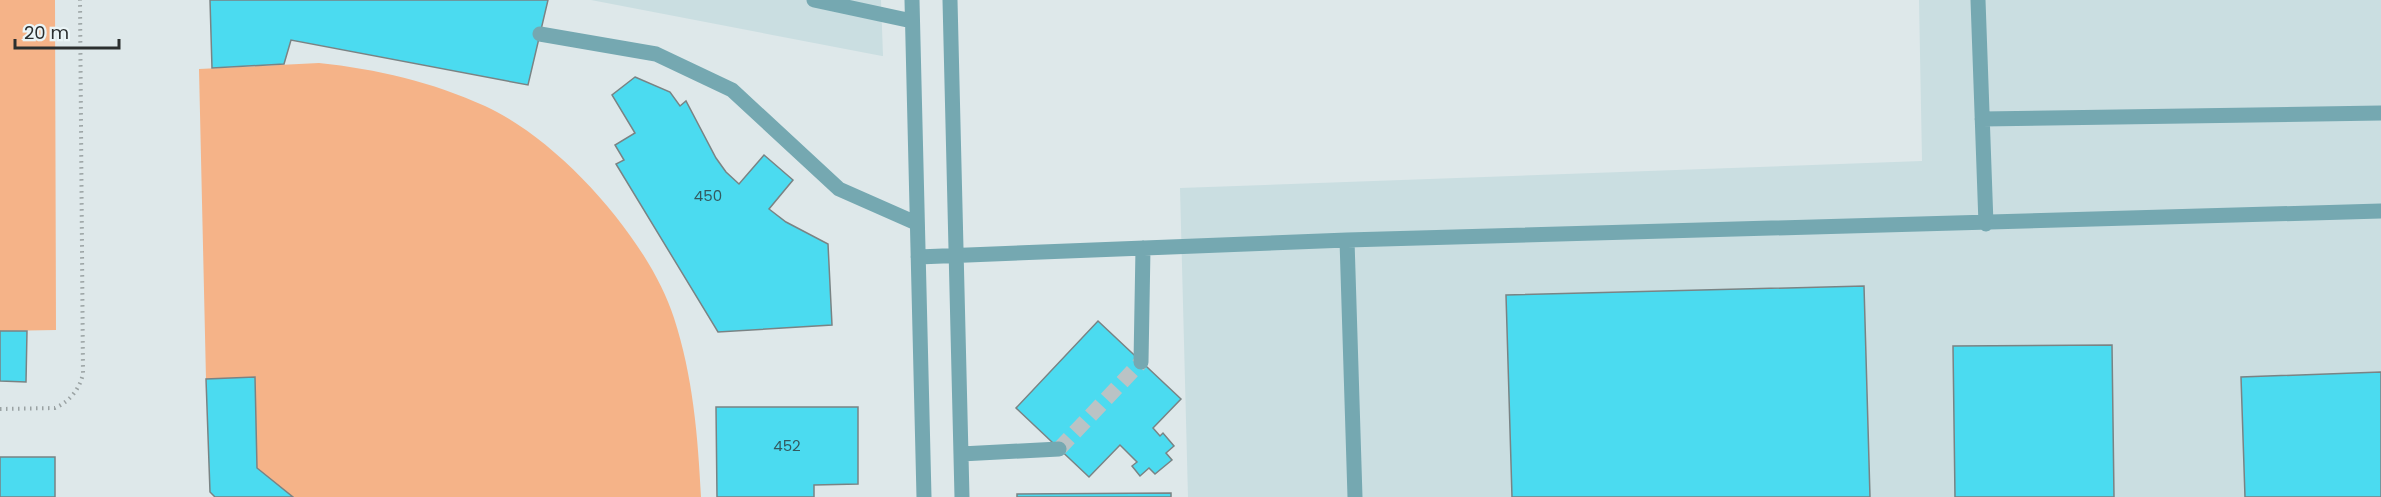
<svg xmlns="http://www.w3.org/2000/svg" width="2381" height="497" font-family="Poppins,sans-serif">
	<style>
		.built { fill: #cadee1 }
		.green { fill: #f5b388 }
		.building { fill: #4bdbf0; stroke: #7a8384; stroke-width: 1.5 }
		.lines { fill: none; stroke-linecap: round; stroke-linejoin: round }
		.minor-tunnel { stroke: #bac3c5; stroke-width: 15; stroke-dasharray: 15 8; stroke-linecap: butt }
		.path { stroke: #9aa2a3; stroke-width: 4; stroke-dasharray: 1.5 4.5; stroke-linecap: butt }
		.minor { stroke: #75a8b1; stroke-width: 15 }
		.labels { text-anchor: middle; stroke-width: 4.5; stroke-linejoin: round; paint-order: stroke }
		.number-label { font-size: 15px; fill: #335a5f }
	</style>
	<rect width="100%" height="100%" fill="#dee8ea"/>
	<path class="built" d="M591,0H881L883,56H882Z
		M1919,0H2381V497H1188L1180,188L1922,161Z"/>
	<path class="green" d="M0,0H55L56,330L0,331Z
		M319,63C377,69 432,82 485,106C560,140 649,240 674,318C693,376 698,437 701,497H293L257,468L255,377L206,379L199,69Z"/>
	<path class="building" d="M210,0H548L528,85L291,40L284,64L212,68Z
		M635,77L670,92L680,106L686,101L716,158L726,172L739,184L764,155L793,180L769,209L786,222L828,244L832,325L718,332L616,164L624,160L615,145L635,133L612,95Z
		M1864,286L1870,497H1512L1506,295Z
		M1098,321L1181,399L1153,428L1160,436L1163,433L1174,446L1166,453L1172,460L1155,474L1149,468L1140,476L1132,466L1137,462L1120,445L1089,477L1016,408Z
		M0,331H27L26,382L0,381Z
		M2112,345L2114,497H1955L1953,346Z
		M2381,372V497H2245L2241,377Z
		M255,377L257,468L293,497H215L210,492L206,379Z
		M716,407H858V484L814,485V497H717Z
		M0,457H55V497H0Z
		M1171,493V497H1017V494Z"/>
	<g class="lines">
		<path class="minor-tunnel" d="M1059,449L1141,362"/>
		<path class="path" d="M0,409L55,408C70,401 79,390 83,374L80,0"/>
		<path class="minor" d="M814,0L912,21
			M912,0L924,497
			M950,0L962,497
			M1978,0L1986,224
			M540,34L656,54L732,90L839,189L916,223
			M1982,119L2381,113
			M1347,240L1355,497
			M918,257L1347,240L2381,211
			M1141,362L1143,248
			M961,454L1059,449"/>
	</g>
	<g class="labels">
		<g class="number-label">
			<text x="708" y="201">450</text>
			<text x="787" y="451">452</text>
		</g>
	</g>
	<path d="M15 39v9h104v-9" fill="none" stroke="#2b2f2f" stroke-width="3"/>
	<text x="24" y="39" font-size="18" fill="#2b2f2f" stroke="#ebf5f7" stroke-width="4.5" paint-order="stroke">20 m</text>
</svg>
